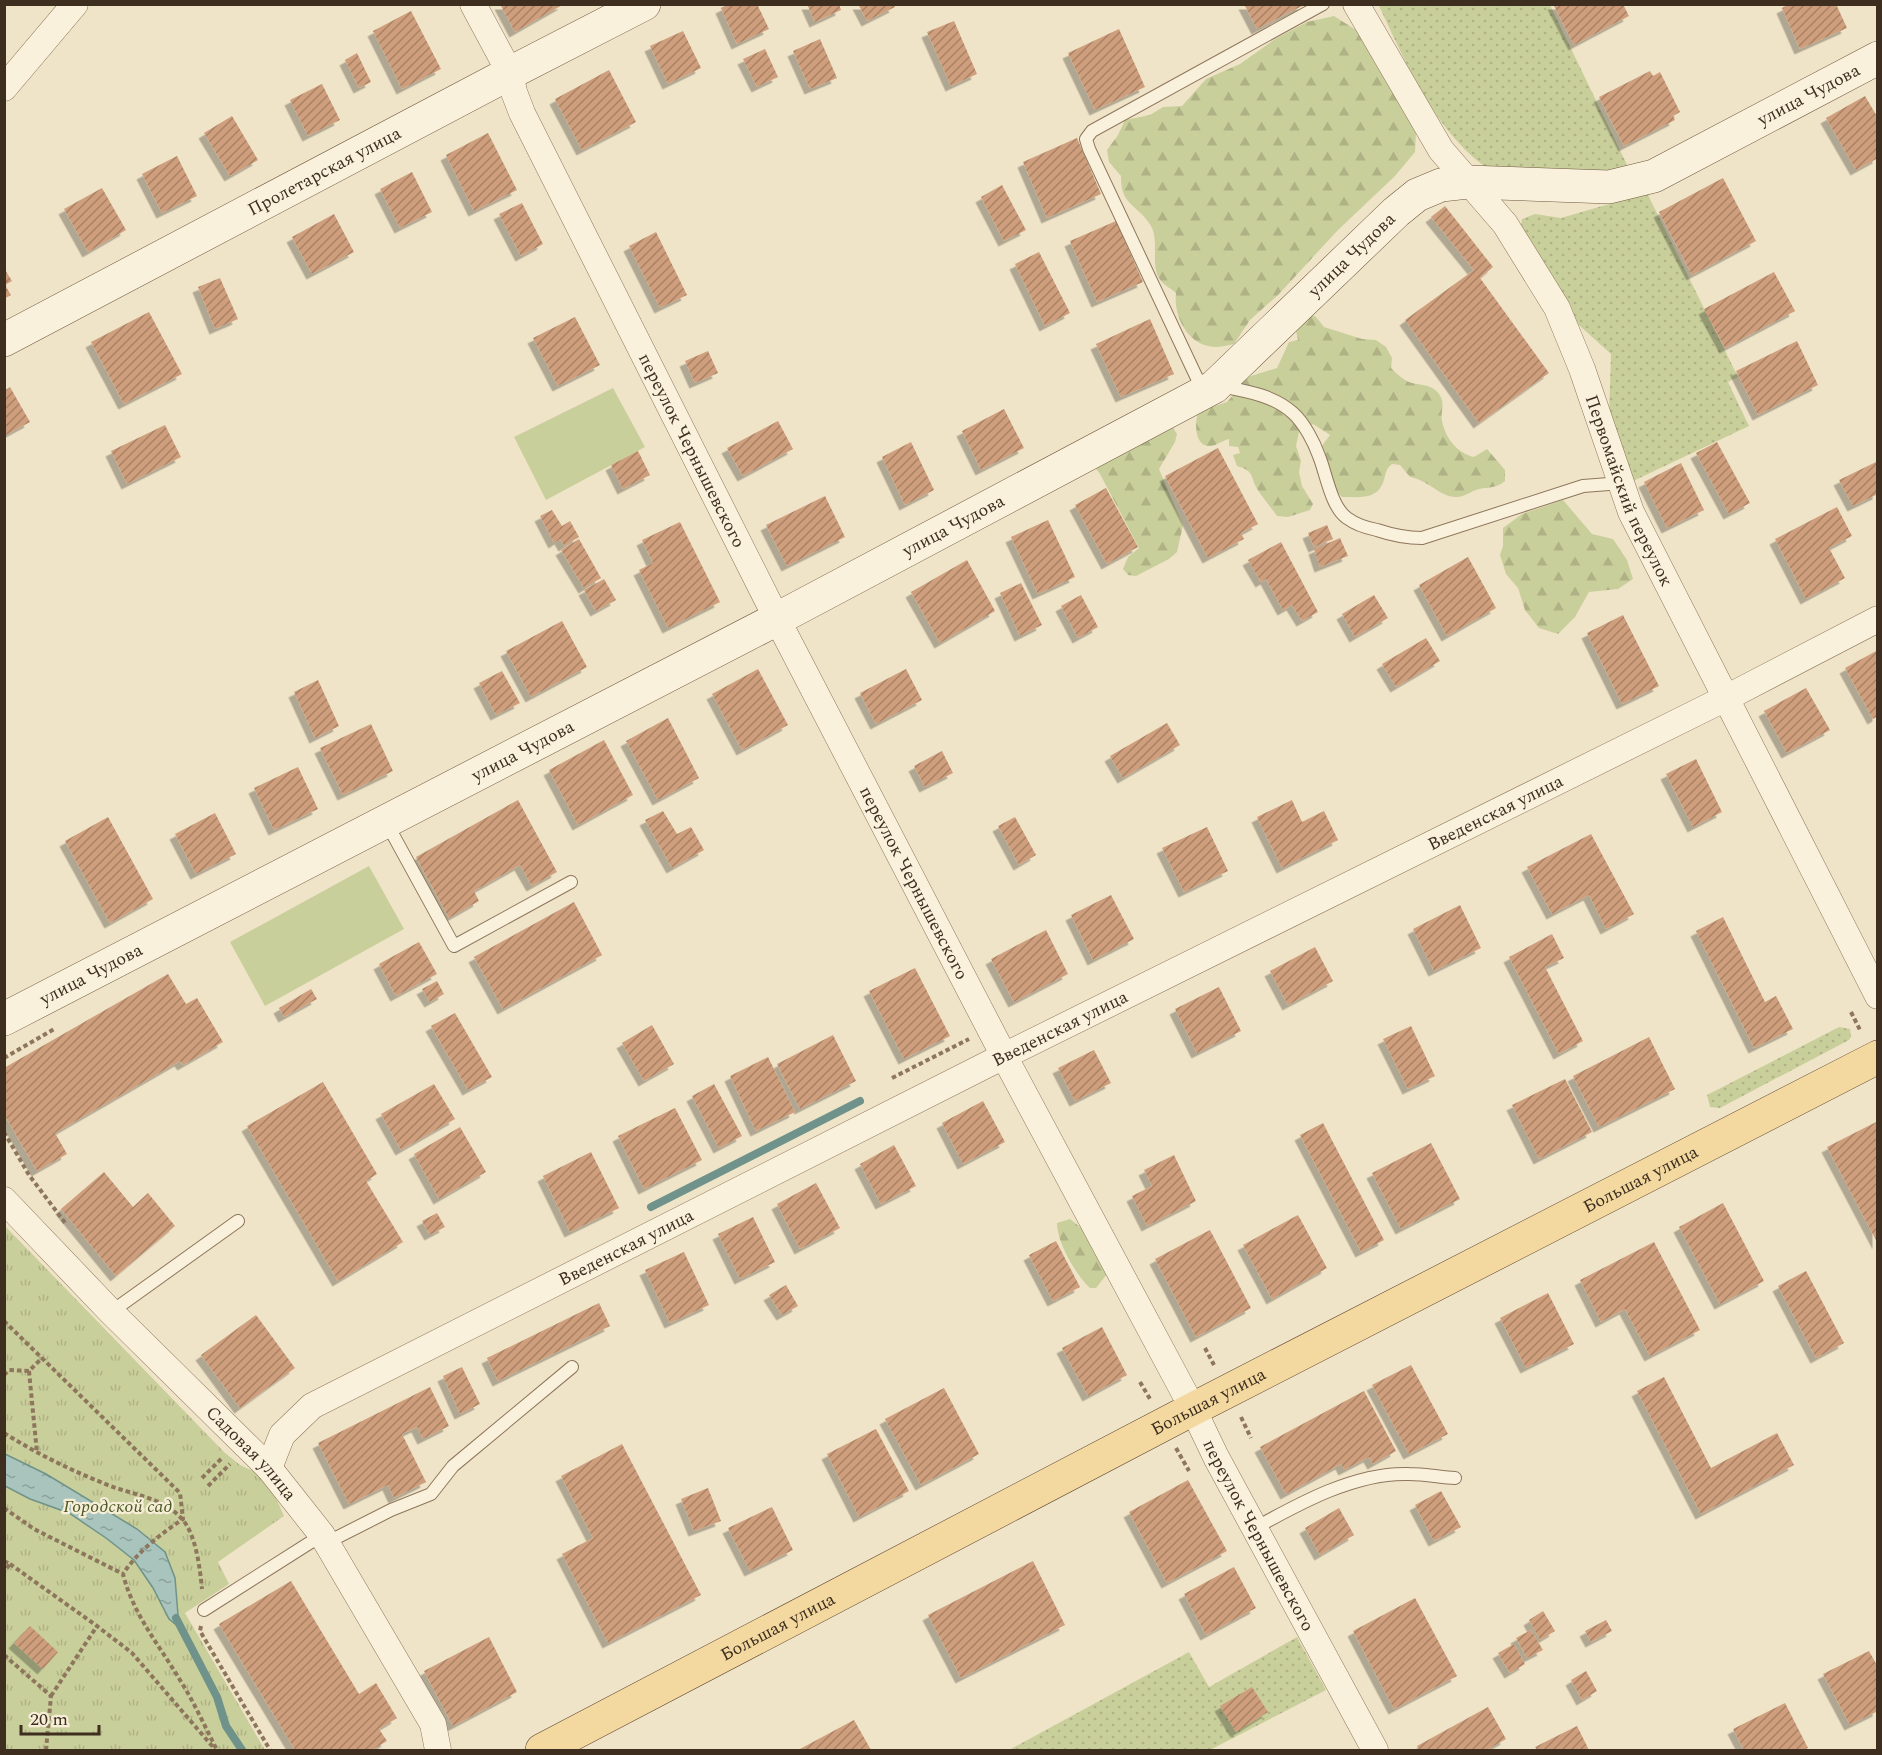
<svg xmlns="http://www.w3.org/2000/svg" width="1882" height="1755" font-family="Spectral,serif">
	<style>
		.grass { fill: url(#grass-dots) }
		.forest { fill: url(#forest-firs) }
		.park { fill: url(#park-tufts) }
		.garden { fill: #c9cf9b }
		.water { fill: url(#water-ripples); stroke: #6f938a; stroke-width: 1.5 }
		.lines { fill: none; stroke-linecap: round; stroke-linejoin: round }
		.stream { stroke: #6f938a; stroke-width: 8 }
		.building { fill: url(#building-hatch); filter: url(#shadow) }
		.lane-casing { stroke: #8d765c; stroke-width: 14 }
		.street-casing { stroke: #8d765c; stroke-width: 27 }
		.secondary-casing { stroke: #6f573f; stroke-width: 34 }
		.primary-casing { stroke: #5b4430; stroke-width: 34 }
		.path { stroke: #8d765c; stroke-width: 4; stroke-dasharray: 4.5 3; stroke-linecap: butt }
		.lane { stroke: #faf1dc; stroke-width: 12 }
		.street { stroke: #faf1dc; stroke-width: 26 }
		.secondary { stroke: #faf1dc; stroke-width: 33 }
		.primary { stroke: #f3d9a0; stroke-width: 33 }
		.labels { text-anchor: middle; stroke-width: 4.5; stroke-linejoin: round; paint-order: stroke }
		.street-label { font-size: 18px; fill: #3d2e20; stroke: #f7eed8 }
		.park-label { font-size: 18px; font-style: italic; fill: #4d5a26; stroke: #f7eed8 }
	</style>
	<defs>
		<pattern id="grass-dots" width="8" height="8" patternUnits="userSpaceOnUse" patternTransform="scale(1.5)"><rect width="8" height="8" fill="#c9cf9b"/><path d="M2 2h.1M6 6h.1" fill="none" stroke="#aeb285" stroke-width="1.8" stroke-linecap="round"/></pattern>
		<pattern id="forest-firs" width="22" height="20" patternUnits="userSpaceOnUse" patternTransform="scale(1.5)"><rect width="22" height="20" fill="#c9cf9b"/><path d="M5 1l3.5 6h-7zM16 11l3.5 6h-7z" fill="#aeb285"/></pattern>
		<pattern id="park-tufts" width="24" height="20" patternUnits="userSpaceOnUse" patternTransform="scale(1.5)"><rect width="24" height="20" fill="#c9cf9b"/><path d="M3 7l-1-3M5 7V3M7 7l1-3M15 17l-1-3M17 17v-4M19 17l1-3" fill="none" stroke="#aeb285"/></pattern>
		<pattern id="water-ripples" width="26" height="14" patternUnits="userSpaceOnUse" patternTransform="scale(1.5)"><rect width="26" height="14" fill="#a9c4bc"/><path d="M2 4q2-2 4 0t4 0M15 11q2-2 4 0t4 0" fill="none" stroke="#8ba098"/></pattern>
		<pattern id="building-hatch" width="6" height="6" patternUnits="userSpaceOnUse" patternTransform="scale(1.5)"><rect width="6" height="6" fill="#cf9f7d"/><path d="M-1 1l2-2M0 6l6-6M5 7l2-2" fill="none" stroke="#a98266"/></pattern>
		<filter id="shadow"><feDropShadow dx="-5.5" dy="5.5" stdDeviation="0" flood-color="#0004"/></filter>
	</defs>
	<rect width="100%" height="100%" fill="#f0e4c8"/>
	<path class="grass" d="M1382,4L1550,5L1630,171L1493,172C1437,137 1406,63 1379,6Z
		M1647,193L1738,377L1728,382L1749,426L1629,483L1609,414L1611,354L1571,318L1521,225L1522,219L1535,214L1561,218Z
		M1839,1027L1850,1029L1851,1037L1849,1040L1720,1108L1710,1107L1707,1095Z
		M1297,1637L1326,1690L1210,1750H1009L1189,1652L1209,1687Z"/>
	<path class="forest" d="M1334,16L1356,30L1373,47L1406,105L1416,133L1415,152L1395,176L1337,231L1278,295L1250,320L1234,344C1228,345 1221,347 1215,347C1188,346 1173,316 1176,293C1172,289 1165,286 1161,281C1149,266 1160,242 1151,226C1139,205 1120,206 1121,176L1109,162L1107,150L1118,135L1125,120L1150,115L1163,107L1182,106L1206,79L1240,64L1275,39L1307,22Z
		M1308,313L1316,317L1324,327L1362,339L1376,340L1386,347L1392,358L1391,368C1396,373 1402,379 1409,382C1420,386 1431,383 1439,394C1446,403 1440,411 1442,421C1446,439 1457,453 1474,457L1487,449L1505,470V481C1497,488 1489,487 1479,489C1471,491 1465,497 1457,497C1441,498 1428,480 1410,477L1400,465L1392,464C1384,470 1386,477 1382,485C1375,500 1356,497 1342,497L1335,489L1321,447L1330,435L1313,424L1299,432L1296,446L1301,461L1299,472L1302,486L1313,504L1310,510L1288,517L1277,516C1270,506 1262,497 1256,487C1250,475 1254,471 1237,466L1233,455L1240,453L1238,447L1229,446V439C1223,440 1218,445 1211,446C1194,448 1194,421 1199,411L1227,402L1234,394L1241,382L1251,376L1277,368L1289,342L1298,340L1296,331Z
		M1169,421L1177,434L1175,442L1159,469L1183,525L1177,552L1169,559L1136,576L1128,575L1123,569L1128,557L1139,548L1100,474L1094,466Z
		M1563,500L1592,534L1613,539L1627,560L1633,579L1618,589L1589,592L1575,617L1558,634L1539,628L1525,610L1518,588L1506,574L1500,555L1503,546V528L1522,514Z
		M1070,1219L1084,1230L1107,1274L1096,1288H1090C1076,1275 1057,1243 1057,1223Z"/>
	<path class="park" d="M4,1225L224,1452L240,1465L255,1472L276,1498L284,1516L218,1562L229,1584L185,1613L265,1750H5Z"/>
	<path class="garden" d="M613,388L645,447L546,500L514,437Z
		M369,866L404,929L265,1006L230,942Z"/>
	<path class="water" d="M5,1454L46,1474L137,1529L165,1552L175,1578L179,1627L169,1619L153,1588L134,1560L106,1538L69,1513L30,1499L5,1486Z"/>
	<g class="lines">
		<path class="stream" d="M651,1207L860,1101
			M176,1618L217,1697L226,1726L242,1750"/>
	</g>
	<path class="building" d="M500,4H564L515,32Z
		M729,4H757L769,29L737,44L721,8Z
		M807,4H839L841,10L815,22Z
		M858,4H893L895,7L867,21Z
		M1244,4H1306L1257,29Z
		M1553,4H1623L1629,16L1574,45Z
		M1790,4H1836L1847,28L1800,49L1782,8Z
		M411,11L441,69L402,89L373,31Z
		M954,21L977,74L951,86L927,32Z
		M1119,29L1145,87L1095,110L1068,53Z
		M683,31L701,68L668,84L650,46Z
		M820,39L837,78L810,89L793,51Z
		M765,49L778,77L757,87L743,59Z
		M357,53L371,82L359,88L345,60Z
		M609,70L636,122L582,150L555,99Z
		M1650,71L1653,76L1660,72L1680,112L1673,116L1675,120L1624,146L1599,97Z
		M322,84L340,120L308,136L290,100Z
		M1865,96L1878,118V158L1856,170L1826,118Z
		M232,116L258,160L230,176L204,133Z
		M488,133L517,190L474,211L446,155Z
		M1077,138L1101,194L1047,218L1023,162Z
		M177,156L197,196L162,213L142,174Z
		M412,172L432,212L400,228L380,189Z
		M1723,178L1756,241L1692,275L1659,212Z
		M1002,185L1026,230L1004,241L981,197Z
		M102,188L126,230L88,252L64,209Z
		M522,203L543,244L521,256L499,214Z
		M1445,206L1493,267L1480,278L1549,373L1479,423L1405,320L1474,270L1431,217Z
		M334,214L354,252L312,274L292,237Z
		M1116,221L1143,282L1097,302L1070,241Z
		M656,232L687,295L660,308L629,246Z
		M1039,252L1070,313L1045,326L1015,264Z
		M4,268L12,281L5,285L11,295L4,299Z
		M1774,272L1795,311L1725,348L1704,309Z
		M220,278L238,319L215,329L198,287Z
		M149,312L182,374L124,404L91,342Z
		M575,317L600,365L558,386L533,338Z
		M1150,319L1174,374L1121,397L1096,344Z
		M1797,341L1818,385L1758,415L1736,371Z
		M708,351L718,373L695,383L685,361Z
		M10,387L30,422L4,436V391Z
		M1004,409L1024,448L981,470L962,431Z
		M778,421L793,449L743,476L727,448Z
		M165,425L181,457L127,484L111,451Z
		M911,442L934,490L905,505L882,457Z
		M1717,442L1750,503L1729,514L1696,453Z
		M1218,448L1258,524L1241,533L1244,539L1208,558L1165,476Z
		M638,451L650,475L623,489L611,465Z
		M1878,461V494L1853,506L1839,480Z
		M1681,463L1704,510L1667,528L1644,482Z
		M1106,488L1138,547L1107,564L1075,505Z
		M825,496L845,537L787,566L766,525Z
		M1837,507L1852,536L1829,548L1845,578L1806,599L1775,539Z
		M552,510L562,526L570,521L579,537L564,546L560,539L554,543L540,516Z
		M1048,520L1075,577L1038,594L1011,537Z
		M680,522L720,602L668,628L639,570L653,563L642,540Z
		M1327,525L1333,539L1314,547L1308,533Z
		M1340,538L1348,556L1320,567L1314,549Z
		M579,539L601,578L584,588L561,550Z
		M1281,542L1318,612L1302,621L1292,605L1283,610L1266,579L1261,582L1248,560Z
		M1468,557L1496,608L1447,636L1419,585Z
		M967,560L995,611L940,643L911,592Z
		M604,579L616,600L596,611L584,590Z
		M1021,583L1042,625L1020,636L1000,593Z
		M1081,595L1098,627L1078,638L1061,606Z
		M1374,595L1388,618L1355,637L1342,614Z
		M1623,615L1659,686L1622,704L1587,633Z
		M562,621L587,667L531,697L506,651Z
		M1426,638L1440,661L1396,687L1382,664Z
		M1878,650V716L1873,719L1845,668Z
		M758,669L788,725L742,750L712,694Z
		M906,669L922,700L876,724L860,693Z
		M502,671L520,703L496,715L479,683Z
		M318,680L339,726L315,738L294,692Z
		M1806,688L1830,730L1787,753L1764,711Z
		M668,718L699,778L658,800L626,741Z
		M1167,723L1180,745L1123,778L1110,756Z
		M371,724L393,771L343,795L320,748Z
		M604,740L633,795L578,825L549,770Z
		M942,751L953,773L925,787L914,766Z
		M1696,759L1722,812L1693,827L1666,774Z
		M298,767L318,809L274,830L254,788Z
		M518,800L557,872L532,886L520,865L474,891L479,901L449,918L416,857Z
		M1292,800L1302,822L1324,811L1338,840L1282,868L1257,817Z
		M663,811L677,834L691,827L704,850L672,868L645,820Z
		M215,813L236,854L196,874L175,834Z
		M108,817L153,899L110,923L65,841Z
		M1015,817L1036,855L1019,865L998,826Z
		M1207,827L1228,871L1184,892L1162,848Z
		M1591,834L1634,914L1606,929L1589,895L1552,914L1527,867Z
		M1111,895L1134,939L1093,960L1071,915Z
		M574,902L602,955L503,1009L474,957Z
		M1460,905L1481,948L1434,971L1413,929Z
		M1723,917L1765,1002L1776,996L1793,1029L1754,1048L1696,931Z
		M1046,930L1068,974L1014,1002L991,959Z
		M1552,934L1564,958L1545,967L1583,1041L1559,1054L1509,957Z
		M419,942L437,974L396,996L379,964Z
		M1315,947L1333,981L1288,1005L1270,971Z
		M915,968L950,1036L904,1059L869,991Z
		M168,974L186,1004L197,998L223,1042L183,1065L180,1061L55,1133L67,1154L37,1171L4,1114V1068Z
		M437,981L444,994L430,1002L422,989Z
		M1219,987L1241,1031L1197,1053L1175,1009Z
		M311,989L317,999L284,1017L279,1008Z
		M455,1013L492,1077L468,1090L431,1026Z
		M652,1025L674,1064L644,1081L622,1043Z
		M1411,1026L1435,1076L1408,1089L1383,1039Z
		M833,1035L856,1081L800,1109L777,1064Z
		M1649,1037L1675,1089L1599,1127L1573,1076Z
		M1094,1050L1111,1083L1075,1101L1058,1068Z
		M768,1057L795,1112L756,1131L730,1076Z
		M1565,1079L1592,1132L1539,1159L1512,1105Z
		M323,1082L377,1174L366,1181L403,1242L338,1281L247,1126Z
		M434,1084L455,1119L401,1150L381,1114Z
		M714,1084L742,1136L719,1148L692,1096Z
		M983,1101L1005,1142L963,1164L942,1123Z
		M675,1108L702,1160L644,1189L618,1136Z
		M1878,1121V1244L1827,1147Z
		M1323,1123L1384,1240L1361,1252L1300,1135Z
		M460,1127L486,1172L439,1199L414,1154Z
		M1431,1143L1460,1199L1401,1229L1372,1173Z
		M894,1145L916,1186L881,1204L860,1164Z
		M591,1152L619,1208L570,1232L543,1176Z
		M1174,1155L1196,1201L1147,1226L1132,1196L1152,1186L1144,1170Z
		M104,1172L133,1207L148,1193L175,1226L116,1276L61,1209Z
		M816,1183L840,1228L800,1249L777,1204Z
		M1723,1203L1764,1281L1720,1304L1679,1227Z
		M437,1213L445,1227L430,1235L422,1221Z
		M1298,1215L1327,1268L1272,1299L1243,1245Z
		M753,1217L775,1262L740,1279L718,1234Z
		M1210,1230L1251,1308L1196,1337L1155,1259Z
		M1056,1241L1080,1287L1053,1301L1029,1255Z
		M1654,1242L1700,1330L1650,1356L1625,1309L1601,1322L1580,1280Z
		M684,1252L709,1305L670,1323L645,1270Z
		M1806,1271L1844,1343L1816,1358L1778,1286Z
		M786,1285L798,1306L782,1315L769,1295Z
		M1548,1293L1574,1344L1526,1368L1500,1318Z
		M599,1303L610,1326L498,1381L487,1358Z
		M256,1315L295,1368L240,1408L201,1355Z
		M1102,1327L1127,1375L1088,1396L1062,1348Z
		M1411,1365L1448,1434L1409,1454L1372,1385Z
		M462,1367L480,1404L460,1414L443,1376Z
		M1664,1377L1711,1468L1777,1433L1794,1465L1701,1514L1637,1391Z
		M430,1387L449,1426L423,1439L417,1427L402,1434L426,1482L394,1498L388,1485L349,1504L318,1443Z
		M944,1388L979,1454L921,1485L885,1419Z
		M1364,1391L1396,1451L1373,1464L1369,1457L1344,1470L1341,1464L1286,1494L1260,1447Z
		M876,1429L909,1491L859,1517L827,1454Z
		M622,1444L701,1595L608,1643L562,1554L593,1538L561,1476Z
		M1188,1480L1227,1551L1167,1583L1129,1512Z
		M708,1488L721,1521L694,1531L681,1499Z
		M1441,1491L1461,1527L1434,1541L1415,1505Z
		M772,1507L793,1550L750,1571L728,1528Z
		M1339,1508L1354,1535L1320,1555L1305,1528Z
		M1033,1561L1065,1625L961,1678L928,1615Z
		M1234,1567L1256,1608L1206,1635L1184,1594Z
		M291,1581L359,1694L376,1683L397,1718L379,1729L387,1741L372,1750H295L219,1624Z
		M1415,1598L1457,1676L1394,1709L1353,1631Z
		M1543,1611L1555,1631L1540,1640L1529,1620Z
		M1606,1620L1612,1631L1591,1642L1585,1631Z
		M30,1626L58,1652L43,1669L14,1643Z
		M1531,1630L1543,1650L1527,1658L1516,1638Z
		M489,1637L517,1692L453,1726L424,1671Z
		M1514,1644L1525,1664L1510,1673L1498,1653Z
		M1869,1651L1878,1667V1711L1850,1725L1823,1674Z
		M1586,1671L1597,1691L1582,1700L1571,1680Z
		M1252,1687L1268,1712L1236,1732L1220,1706Z
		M1785,1703L1808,1748L1803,1750H1744L1733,1729Z
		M1488,1707L1506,1739L1487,1750H1419L1417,1746Z
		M854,1720L871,1750H798Z
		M1577,1726L1589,1750H1537L1535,1747Z"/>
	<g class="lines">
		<defs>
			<path id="lane" d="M1220,386C1246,391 1273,395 1293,413C1304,423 1314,442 1319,456C1326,473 1331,507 1347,518C1355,524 1367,528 1377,530C1392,535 1406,538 1422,538L1583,486L1622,483
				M1203,391L1089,149L1086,139L1092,131L1323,4
				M386,822L454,946L571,882
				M111,1312L238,1221
				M1255,1528C1300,1503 1356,1472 1409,1474C1424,1474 1440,1477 1455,1478
				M326,1543L391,1510L431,1494L453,1466L572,1367
				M204,1610L322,1535"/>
			<g id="street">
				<path id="s1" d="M473,4L510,73L514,92L522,113L777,619L1004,1056L1193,1409L1216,1457L1375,1750"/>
				<path id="s2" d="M1356,4L1441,150L1505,224L1557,308L1582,369L1631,512L1878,996"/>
				<path d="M4,88L75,4"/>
				<path id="s3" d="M4,1200L111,1312L269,1468L322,1535L433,1724L438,1750"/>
				<path id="s4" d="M269,1468L282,1435L312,1406L1004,1056L1726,698L1878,619"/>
			</g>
			<g id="secondary">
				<path id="s5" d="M4,340L510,73L644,4"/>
				<path id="s6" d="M4,1019L777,619L1214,387L1396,212L1417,195L1441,185L1468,182L1609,187L1654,176L1878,58"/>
			</g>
			<g id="primary">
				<path id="s7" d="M542,1750L1193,1409L1878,1057"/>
			</g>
		</defs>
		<use href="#lane" class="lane-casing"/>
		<use href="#street" class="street-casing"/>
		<use href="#secondary" class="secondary-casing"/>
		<use href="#primary" class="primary-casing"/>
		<path class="path" d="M1851,1012L1861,1032
			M4,1058L56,1028
			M892,1078L969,1039
			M4,1132L29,1175L66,1224
			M4,1321L180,1493L183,1519C162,1533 137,1552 123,1574
			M1205,1348L1214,1365
			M29,1371L37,1453
			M4,1375L9,1370L29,1371L42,1358
			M1140,1382L1150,1399
			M1241,1417L1251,1438
			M4,1433C36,1453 68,1469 103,1483C130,1495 162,1496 182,1519C196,1534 200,1569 202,1589
			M1176,1448L1189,1471
			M202,1478L223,1457
			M208,1486L230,1464
			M4,1508L34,1529L123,1574C133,1614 159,1645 180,1680C194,1702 205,1727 217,1750
			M4,1561L10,1564L4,1572
			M10,1564L97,1626L132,1653L213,1747
			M201,1626L200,1631L270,1750
			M4,1655L51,1696L46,1750
			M51,1696L97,1626"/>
		<use href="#lane" class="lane"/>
		<use href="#street" class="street"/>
		<use href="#secondary" class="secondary"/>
		<use href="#primary" class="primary"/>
	</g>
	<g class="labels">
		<g class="street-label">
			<text dy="6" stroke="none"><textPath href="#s6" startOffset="2060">улица Чудова</textPath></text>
			<text dy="6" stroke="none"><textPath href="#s5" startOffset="362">Пролетарская улица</textPath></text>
			<text dy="6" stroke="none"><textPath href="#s6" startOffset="1556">улица Чудова</textPath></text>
			<text dy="6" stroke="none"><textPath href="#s1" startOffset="498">переулок Чернышевского</textPath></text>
			<text dy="6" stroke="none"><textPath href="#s2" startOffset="562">Первомайский переулок</textPath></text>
			<text dy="6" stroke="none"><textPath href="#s6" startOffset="1070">улица Чудова</textPath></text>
			<text dy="6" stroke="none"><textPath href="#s6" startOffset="584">улица Чудова</textPath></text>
			<text dy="6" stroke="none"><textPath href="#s4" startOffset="1401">Введенская улица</textPath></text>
			<text dy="6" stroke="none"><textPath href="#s1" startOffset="984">переулок Чернышевского</textPath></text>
			<text dy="6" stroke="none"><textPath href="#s6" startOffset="98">улица Чудова</textPath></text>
			<text dy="6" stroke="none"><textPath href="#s4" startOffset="915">Введенская улица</textPath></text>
			<text dy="6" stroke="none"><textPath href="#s7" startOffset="1238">Большая улица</textPath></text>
			<text dy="6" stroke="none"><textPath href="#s4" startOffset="429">Введенская улица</textPath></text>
			<text dy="6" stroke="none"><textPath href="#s7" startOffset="752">Большая улица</textPath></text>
			<text dy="6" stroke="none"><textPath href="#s3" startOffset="354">Садовая улица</textPath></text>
			<text dy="6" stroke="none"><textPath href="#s1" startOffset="1722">переулок Чернышевского</textPath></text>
			<text dy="6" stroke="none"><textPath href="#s7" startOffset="266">Большая улица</textPath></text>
		</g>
		<g class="park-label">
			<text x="118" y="1512">Городской сад</text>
		</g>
	</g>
	<rect width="1882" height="1755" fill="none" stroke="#3d2e20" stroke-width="12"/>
	<path d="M21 1725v9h78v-9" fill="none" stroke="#3d2e20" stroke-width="3"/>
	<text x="30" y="1725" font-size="18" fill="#3d2e20" stroke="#f7eed8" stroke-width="4.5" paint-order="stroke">20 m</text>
</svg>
